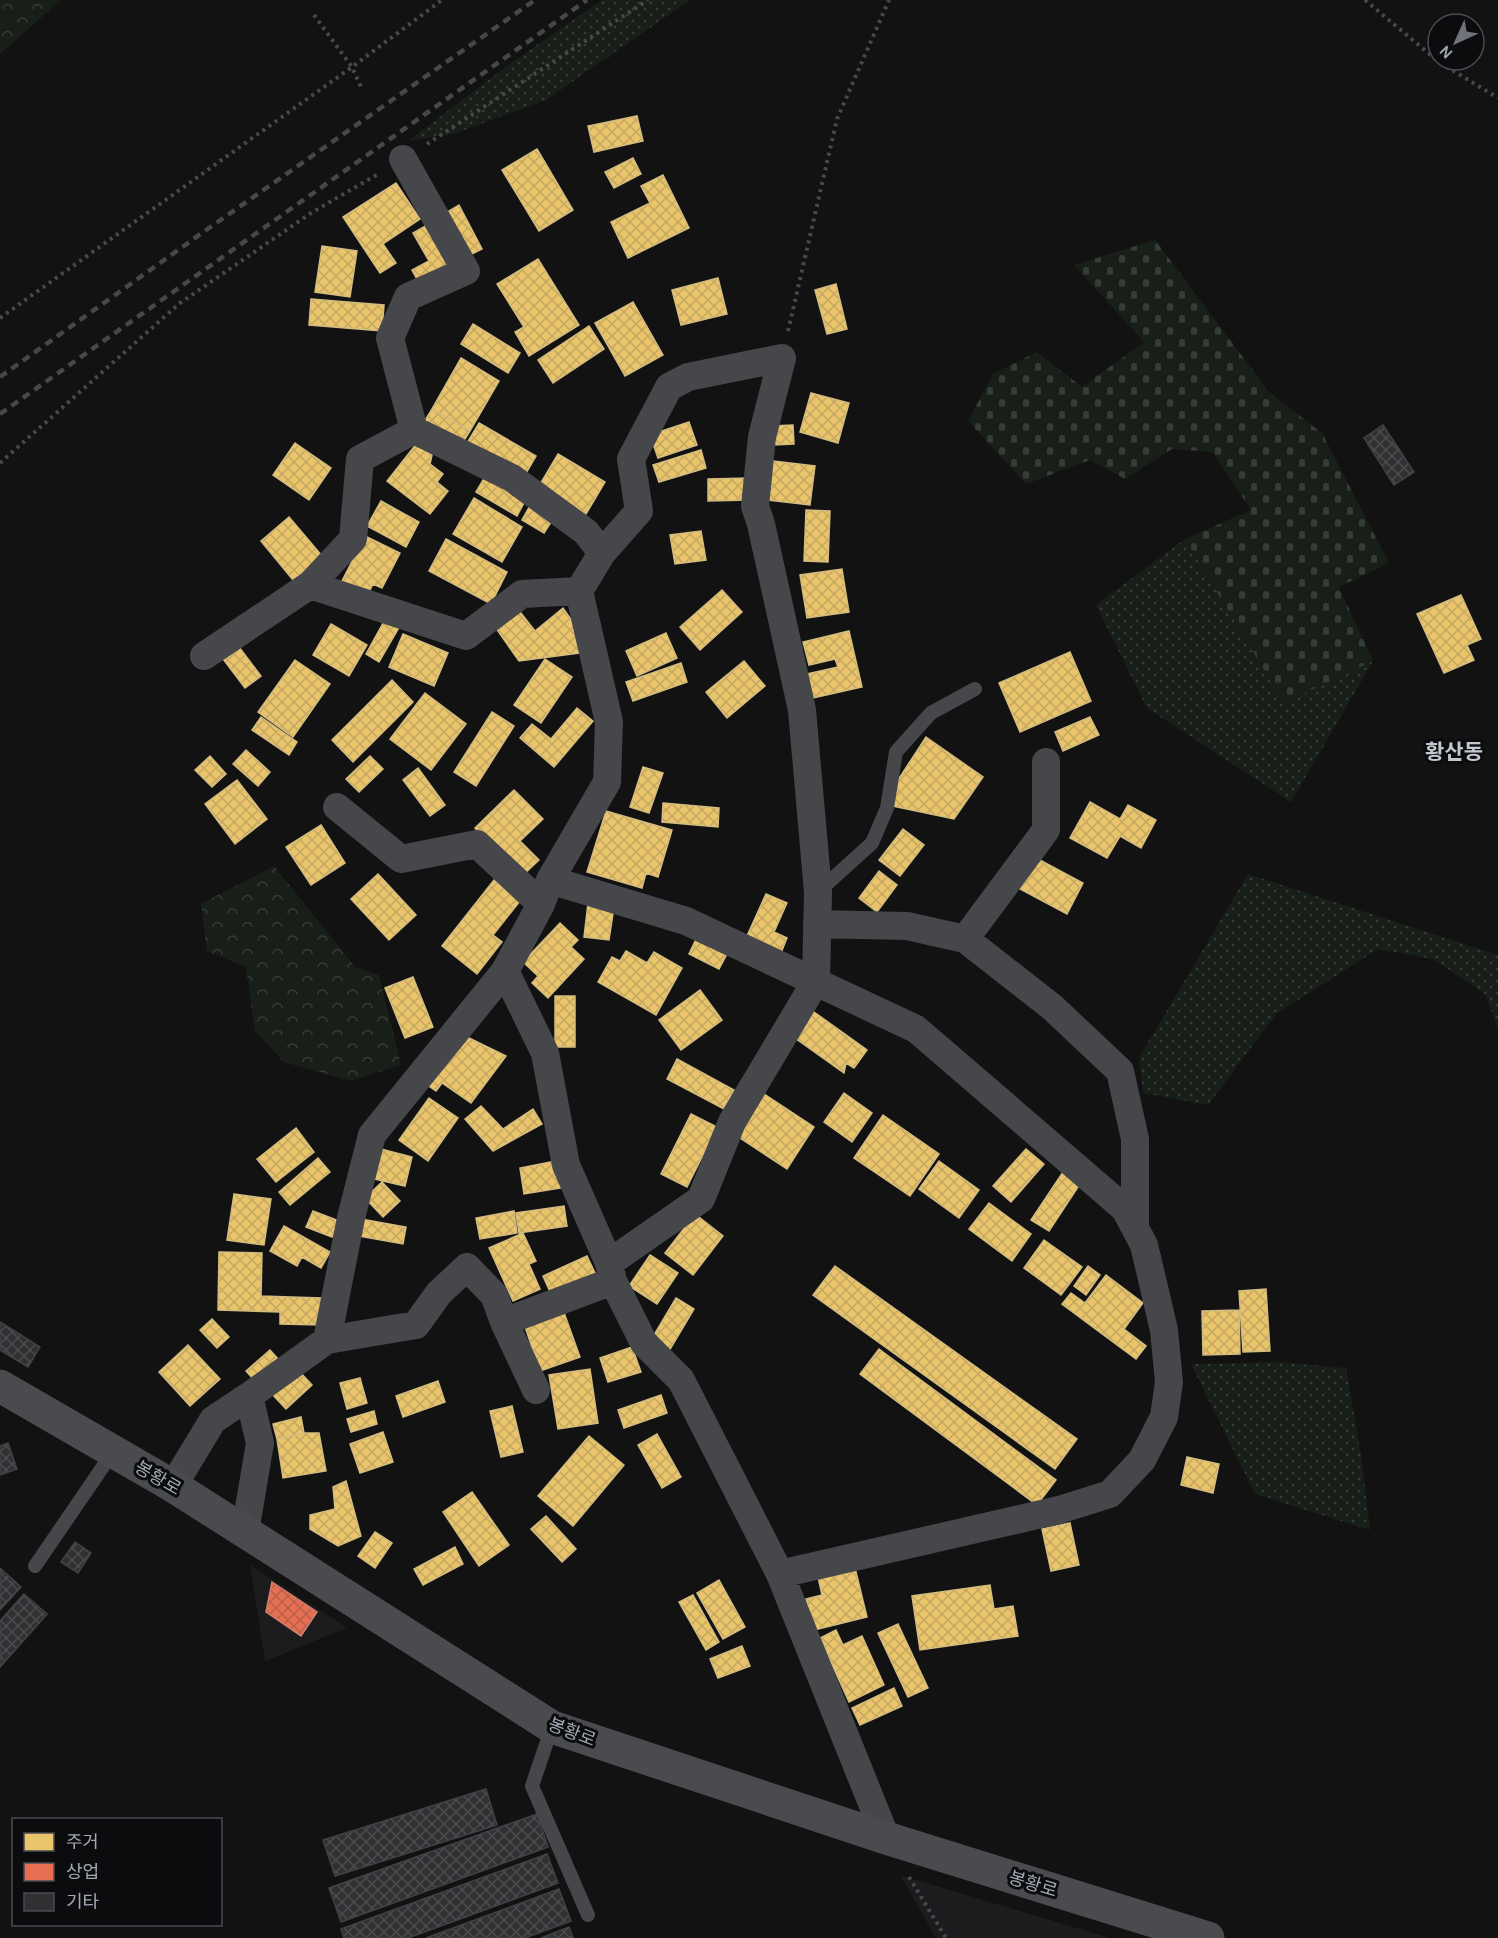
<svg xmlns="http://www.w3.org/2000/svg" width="1498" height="1938" font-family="Karla,'Noto Sans KR',sans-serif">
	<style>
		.built { fill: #1c1c1e }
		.grass { fill: url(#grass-dots) }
		.forest { fill: url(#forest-crowns) }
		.cemetery { fill: url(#cemetery-stones) }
		.homes { fill: url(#homes-cross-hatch); stroke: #d3bc80; stroke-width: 1.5 }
		.shops { fill: url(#shops-cross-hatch); stroke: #d2806f; stroke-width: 1.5 }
		.building { fill: url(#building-cross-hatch); stroke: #404246; stroke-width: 1.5 }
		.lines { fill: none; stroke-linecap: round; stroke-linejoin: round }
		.path { stroke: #47494d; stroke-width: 4; stroke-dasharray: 3 4.5; stroke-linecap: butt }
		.lane { stroke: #46474b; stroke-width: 14 }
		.street { stroke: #46474b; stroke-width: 28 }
		.secondary { stroke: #4a4b4f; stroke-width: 33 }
		.rail { stroke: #46474a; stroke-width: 4.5; stroke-dasharray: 8 6; stroke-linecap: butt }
		.labels { text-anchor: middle; stroke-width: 6; stroke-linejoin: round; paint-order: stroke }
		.street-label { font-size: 18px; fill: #a1a9b5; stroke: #0c0c0e }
		.quarter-label { font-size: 21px; font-weight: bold; fill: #c2c7d0; stroke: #0c0c0e }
	</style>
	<defs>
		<pattern id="grass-dots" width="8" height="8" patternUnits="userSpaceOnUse" patternTransform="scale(1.5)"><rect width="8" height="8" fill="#181f18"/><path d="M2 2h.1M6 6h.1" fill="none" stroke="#363d37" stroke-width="1.8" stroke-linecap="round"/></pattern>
		<pattern id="forest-crowns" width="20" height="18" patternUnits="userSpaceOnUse" patternTransform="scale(1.5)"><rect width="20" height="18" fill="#181f18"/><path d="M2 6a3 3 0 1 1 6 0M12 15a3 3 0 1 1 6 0" fill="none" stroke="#363d37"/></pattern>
		<pattern id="cemetery-stones" width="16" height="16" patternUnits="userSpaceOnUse" patternTransform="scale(1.5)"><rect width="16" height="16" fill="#181f18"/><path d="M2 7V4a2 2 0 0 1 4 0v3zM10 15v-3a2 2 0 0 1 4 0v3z" fill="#363d37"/></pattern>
		<pattern id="homes-cross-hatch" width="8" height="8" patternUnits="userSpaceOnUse" patternTransform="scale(1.5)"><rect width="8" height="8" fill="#e9c46a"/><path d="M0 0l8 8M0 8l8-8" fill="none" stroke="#c4a760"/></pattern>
		<pattern id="shops-cross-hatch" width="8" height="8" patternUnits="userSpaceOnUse" patternTransform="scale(1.5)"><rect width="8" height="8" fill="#e76f51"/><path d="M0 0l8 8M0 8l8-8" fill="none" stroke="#b9604a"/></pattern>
		<pattern id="building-cross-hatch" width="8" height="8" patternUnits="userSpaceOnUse" patternTransform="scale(1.5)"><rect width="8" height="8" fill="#313133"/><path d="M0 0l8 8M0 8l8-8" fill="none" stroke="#4c4c4e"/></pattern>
	</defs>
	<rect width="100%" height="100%" fill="#121212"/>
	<path class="built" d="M250,1565L347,1628L265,1661Z
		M900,1875L1110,1938H936Z"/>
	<path class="grass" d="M602,0H690L546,100L456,133L408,141L511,63Z
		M1185,539L1284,703L1373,661L1291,802L1147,708L1096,605Z
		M1248,874L1498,955V1029L1485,994L1433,959L1378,949L1276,1014L1208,1105L1143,1093L1139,1058Z
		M1278,1362L1346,1368L1362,1461L1370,1530L1255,1494L1191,1364Z"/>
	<path class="forest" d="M0,0H61L0,54Z
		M274,866L356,968L379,975L401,1065L351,1081L284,1062L255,1031L246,967L207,951L201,904Z"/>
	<path class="cemetery" d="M1155,240L1269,392L1322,433L1389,563L1339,587L1373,661L1284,703L1185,539L1251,510L1212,452L1172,449L1125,479L1090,460L1026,484L968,421L993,374L1037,352L1082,387L1144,342L1074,265Z"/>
	<path class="homes" d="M637,116L643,141L594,152L588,126Z
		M537,149L573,210L539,231L502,170Z
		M633,158L641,174L614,188L605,172Z
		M663,175L689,228L628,258L611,222L650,203L641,186Z
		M396,183L420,219L383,244L396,263L380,273L343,217Z
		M459,205L482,249L466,257L444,214Z
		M429,224L450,264L418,281L412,270L429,261L413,233Z
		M322,246L357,251L350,297L315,292Z
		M538,259L579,325L529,356L515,332L524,327L497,284Z
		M718,278L727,314L681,325L672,290Z
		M836,284L847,329L827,334L815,290Z
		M311,299L384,305L382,331L309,325Z
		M633,302L663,355L625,376L595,323Z
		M473,324L520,353L508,373L461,344Z
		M589,326L604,349L553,383L538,360Z
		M461,358L499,381L470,431L432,409Z
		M811,393L849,403L838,443L800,432Z
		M432,409L470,431L462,444L424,422Z
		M689,422L697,445L658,458L650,435Z
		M479,423L536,456L525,475L467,443Z
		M793,425L794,444L773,445L771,426Z
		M295,443L331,468L309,500L273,475Z
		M417,443L432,455L430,464L443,474L437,482L448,491L430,514L387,481Z
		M701,450L706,468L659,482L653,465Z
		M558,454L605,482L586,514L539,486Z
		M773,461L815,466L810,505L768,500Z
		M486,475L526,499L517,516L476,492Z
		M749,478V500L708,501V479Z
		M474,498L522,527L502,562L453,534Z
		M381,501L419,522L406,547L367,526Z
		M532,502L555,516L544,533L522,520Z
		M806,510L830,511L828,562L804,561Z
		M289,517L322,556L293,580L261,541Z
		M701,531L706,560L675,564L670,535Z
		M365,536L400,553L382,588L373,584L367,596L341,583Z
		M446,539L507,572L491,604L429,571Z
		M842,569L849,612L807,618L800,575Z
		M722,590L742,612L700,650L680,627Z
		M1461,595L1481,639L1467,645L1474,660L1444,673L1417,614Z
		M517,608L535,631L563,608L575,625L579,653L519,661L493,624Z
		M387,616L401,624L379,662L366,654Z
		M331,624L367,645L349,676L313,655Z
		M849,631L862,687L808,699L802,675L838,667L835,659L809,665L803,642Z
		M666,633L677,658L637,676L626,651Z
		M403,634L448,653L434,686L389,667Z
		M239,647L261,676L245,688L223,659Z
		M1070,652L1091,701L1020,732L999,683Z
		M545,659L572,677L541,723L514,705Z
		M295,660L330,684L293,737L258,712Z
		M744,661L765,686L727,718L706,692Z
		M681,663L687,682L633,701L626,682Z
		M392,680L413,702L353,762L332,740Z
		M425,693L466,724L431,770L390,739Z
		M577,708L593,721L554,767L520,738L532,724L551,739Z
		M492,712L514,726L476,786L454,772Z
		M261,717L297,742L289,755L252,730Z
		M1090,717L1099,735L1063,751L1055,732Z
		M926,737L983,777L954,819L892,806L898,780Z
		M246,750L270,772L258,786L233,764Z
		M210,756L226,774L212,787L195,770Z
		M370,756L383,769L359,792L346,779Z
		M643,767L663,773L649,813L630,807Z
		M418,768L445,805L430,816L403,780Z
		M237,780L267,819L235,844L205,804Z
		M514,790L543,819L520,841L539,860L521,877L475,828Z
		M1090,802L1120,819L1128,805L1156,820L1141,848L1120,836L1107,858L1070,838Z
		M663,803L719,808L718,827L662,822Z
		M606,811L672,830L658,877L646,873L642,888L587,872Z
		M321,825L345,863L311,885L286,847Z
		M903,829L924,845L900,876L879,860Z
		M1036,858L1083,883L1067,914L1020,889Z
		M879,871L897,885L877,912L859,898Z
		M378,874L416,915L389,940L351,899Z
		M494,880L520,901L493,935L502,942L477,974L442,946Z
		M766,894L787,903L774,932L787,938L781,953L746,938Z
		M588,903L614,907L609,940L584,937Z
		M560,923L578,940L571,947L584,959L548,998L532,983L538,976L523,962Z
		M698,935L729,950L719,969L689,954Z
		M626,951L647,963L654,952L682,968L656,1015L598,982L612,957L620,961Z
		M413,977L433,1027L405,1038L385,988Z
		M700,990L722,1020L681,1050L659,1020Z
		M555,996H575V1047H555Z
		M814,1012L867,1050L854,1068L846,1063L844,1073L795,1038Z
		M465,1036L506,1056L471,1103L442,1083L436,1091L426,1084Z
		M677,1059L734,1090L724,1109L667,1079Z
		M761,1092L814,1127L787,1169L734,1134Z
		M844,1093L872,1113L852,1142L824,1122Z
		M429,1098L458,1118L428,1161L399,1140Z
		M481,1106L503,1129L533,1109L542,1124L493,1151L465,1119Z
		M691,1114L717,1127L687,1187L661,1174Z
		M883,1115L939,1154L910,1196L854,1158Z
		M296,1128L314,1152L276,1182L257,1159Z
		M381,1149L412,1157L405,1186L374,1179Z
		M1026,1149L1044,1164L1011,1202L993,1186Z
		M318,1158L330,1172L290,1205L279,1192Z
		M556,1161L561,1188L524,1194L520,1168Z
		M939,1161L979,1190L959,1218L919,1189Z
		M1063,1172L1080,1184L1049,1231L1031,1220Z
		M382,1182L400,1201L383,1217L365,1198Z
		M234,1194L271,1199L264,1245L227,1240Z
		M989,1203L1031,1234L1012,1261L969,1229Z
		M564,1206L567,1226L519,1233L516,1213Z
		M313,1211L339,1221L332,1237L306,1227Z
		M514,1211L517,1233L480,1239L476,1218Z
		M695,1214L723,1236L693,1275L665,1253Z
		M361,1219L406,1227L403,1244L358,1236Z
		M284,1226L330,1252L321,1268L302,1257L297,1266L270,1251Z
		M523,1233L536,1261L529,1264L540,1289L513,1301L489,1248Z
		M1044,1240L1082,1267L1061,1295L1024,1268Z
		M219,1252L262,1253L261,1296L322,1298L321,1325L280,1324V1312L218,1310Z
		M650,1255L678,1273L657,1304L629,1286Z
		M587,1256L596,1275L552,1296L543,1276Z
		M835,1266L1077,1439L1055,1469L813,1295Z
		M1088,1266L1100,1275L1086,1295L1074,1286Z
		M1106,1275L1143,1303L1124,1329L1146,1346L1136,1359L1062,1304L1071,1293L1085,1303Z
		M1266,1289L1270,1351L1243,1352L1239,1291Z
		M676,1298L694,1309L669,1351L651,1340Z
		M562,1307L580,1357L540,1371L523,1321Z
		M1239,1310L1240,1354L1203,1355L1202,1311Z
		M212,1319L229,1337L217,1348L200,1330Z
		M188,1345L220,1379L190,1406L159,1372Z
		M632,1347L641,1372L608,1382L600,1358Z
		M879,1349L1056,1480L1037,1505L860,1374Z
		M270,1350L279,1360L256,1382L246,1371Z
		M590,1369L598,1423L558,1429L549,1375Z
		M299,1371L312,1385L286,1409L272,1394Z
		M360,1378L367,1403L347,1409L340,1383Z
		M438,1381L445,1402L403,1417L396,1396Z
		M661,1395L667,1413L624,1428L618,1410Z
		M512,1406L523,1452L501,1457L490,1411Z
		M374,1411L377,1424L351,1432L347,1419Z
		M301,1417L304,1433L277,1439L273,1424Z
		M383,1432L393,1462L360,1473L350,1444Z
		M304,1433H319L326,1471L283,1478L277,1439Z
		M657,1434L681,1477L662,1488L638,1445Z
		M589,1436L624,1465L573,1526L538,1496Z
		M1187,1457L1219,1464L1213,1493L1181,1485Z
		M346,1481L361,1536L338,1546L310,1529V1515L335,1509L333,1487Z
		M472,1492L509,1545L479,1566L443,1512Z
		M546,1516L576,1549L562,1562L531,1529Z
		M1070,1523L1079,1565L1051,1571L1042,1529Z
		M375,1532L392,1543L375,1568L358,1556Z
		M455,1547L463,1564L423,1585L414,1569Z
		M855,1568L867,1617L814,1630L806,1599L822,1595L818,1577Z
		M719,1580L745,1627L723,1639L697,1593Z
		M990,1585L994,1609L1013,1606L1018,1636L920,1650L912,1596Z
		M693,1595L719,1642L706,1650L679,1602Z
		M898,1624L928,1688L908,1697L878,1633Z
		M836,1630L843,1645L862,1636L884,1685L849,1702L820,1638Z
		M742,1646L750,1666L718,1678L710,1659Z
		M894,1688L902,1706L860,1725L852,1708Z"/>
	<path class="shops" d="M272,1582L317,1612L301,1636L266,1612Z"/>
	<path class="building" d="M1383,425L1414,472L1394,485L1364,438Z
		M0,1322L40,1347L28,1367L0,1350Z
		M8,1443L17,1469L0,1475V1446Z
		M75,1542L91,1553L78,1573L61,1562Z
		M0,1568L21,1587L0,1610Z
		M24,1594L47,1614L0,1667V1621Z
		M486,1789L497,1825L335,1876L323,1840Z
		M537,1814L548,1847L341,1922L329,1888Z
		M547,1854L558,1883L408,1938H344L341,1929Z
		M559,1889L571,1921L525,1938H426Z
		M569,1927L573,1938H541Z"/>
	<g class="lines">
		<path class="path" d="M1365,0L1439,62L1498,98
			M314,15L352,67L361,87
			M427,144L648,0
			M0,318L352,67L442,0
			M788,331L837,119L889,0
			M0,463L180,303L311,213L380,173
			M909,1877L946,1938"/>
		<path class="lane" d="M819,891L872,843L887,808L896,752L931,713L975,689
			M35,1566L113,1452
			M552,1727L532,1786L588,1915"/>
		<path class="street" d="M602,553L639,511L631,459L669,387L688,377L782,358L762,437L755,506L761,524L802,710L818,892L816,981L732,1122L701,1199L609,1263
			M310,585L353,539L360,459L414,430
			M204,656L310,585L466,636L522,594L579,591
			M337,807L401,859L477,844L541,904
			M550,880L686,921L916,1029L1125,1209L1144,1245L1164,1330L1169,1382L1164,1417L1142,1460L1110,1494L1059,1510L780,1574
			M817,924L907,926L965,939L1046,830V762
			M965,939L1052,1007L1120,1071L1135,1139V1228
			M505,971L545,1053L566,1165L609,1263L613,1281L644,1343L681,1380L780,1574L886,1838
			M504,1322L613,1281
			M327,1340L416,1325L439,1293L467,1267L494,1295L504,1322L536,1390
			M173,1486L213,1420L249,1396
			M245,1532L260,1443L249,1396L327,1340L351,1218L372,1135L505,971L541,904L550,880L607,782L609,722L579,591L602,553L586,532L512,478L414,430L390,338L408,297L466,271L403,159"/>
		<path class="secondary" d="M0,1386L173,1486L552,1727L886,1838L1208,1938"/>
		<path class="rail" d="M0,377L202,233L535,0
			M0,414L587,0"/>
	</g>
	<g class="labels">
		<g class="street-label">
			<text transform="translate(158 1478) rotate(30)" y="6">봉황로</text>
			<text transform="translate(572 1732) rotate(21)" y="6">봉황로</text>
			<text transform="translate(1033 1884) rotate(17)" y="6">봉황로</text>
		</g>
		<g class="quarter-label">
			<text x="1454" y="759">황산동</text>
		</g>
	</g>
	<rect x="12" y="1818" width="210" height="108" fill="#0c0c0e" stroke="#484b51" stroke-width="1.5"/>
	<rect x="24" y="1833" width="30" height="18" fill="#e9c46a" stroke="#484b51" stroke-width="1.5"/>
	<text x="66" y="1848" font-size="18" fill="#a1a9b5">주거</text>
	<rect x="24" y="1863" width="30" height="18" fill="#e76f51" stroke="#484b51" stroke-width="1.5"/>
	<text x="66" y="1878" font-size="18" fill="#a1a9b5">상업</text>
	<rect x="24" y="1893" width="30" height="18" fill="#313133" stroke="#484b51" stroke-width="1.5"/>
	<text x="66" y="1908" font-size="18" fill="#a1a9b5">기타</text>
	<g transform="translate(1456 42) rotate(225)"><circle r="28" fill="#0c0c0e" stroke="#484b51" stroke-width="1.5"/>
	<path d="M0-4.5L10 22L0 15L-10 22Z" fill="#6f747c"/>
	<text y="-9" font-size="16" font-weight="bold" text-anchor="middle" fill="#a1a9b5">N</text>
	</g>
</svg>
